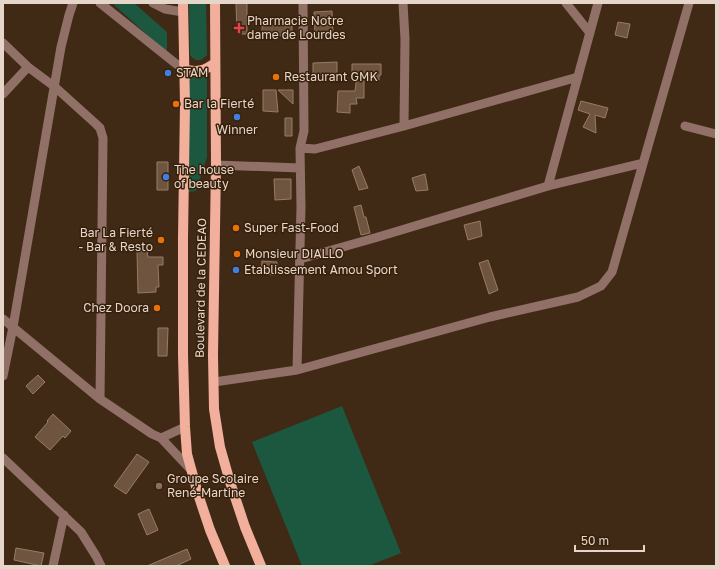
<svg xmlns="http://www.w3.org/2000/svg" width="719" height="569" font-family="'Golos Text',sans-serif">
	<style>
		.green { fill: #1c5840 }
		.building { fill: #6f553f; stroke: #977c65 }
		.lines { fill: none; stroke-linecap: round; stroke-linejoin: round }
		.minor { stroke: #917167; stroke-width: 9 }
		.major { stroke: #f2b09c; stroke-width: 10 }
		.health-dot { fill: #e0444e; stroke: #37200b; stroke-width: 1.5 }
		.shop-dot { fill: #3f7fe0; stroke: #37200b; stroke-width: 1.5 }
		.food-dot { fill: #e8710a; stroke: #37200b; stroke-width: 1.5 }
		.education-dot { fill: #8d6e63; stroke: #37200b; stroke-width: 1.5 }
		.labels { text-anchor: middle; stroke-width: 3; stroke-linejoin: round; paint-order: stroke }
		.poi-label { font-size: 12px; fill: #e5d6c9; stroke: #37200b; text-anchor: start }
		.street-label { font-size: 12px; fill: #e5d6c9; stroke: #37200b }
	</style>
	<rect width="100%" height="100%" fill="#412a15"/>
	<path class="green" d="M112,3H134L167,32V50L165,51Z
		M189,3H206L207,55L201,60C196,61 193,59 190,55Z
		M189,77H207V157L196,191L189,192Z
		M342,406L401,553L368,566H302L252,442Z"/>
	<path class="building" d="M236,3H247V34H237Z
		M332,11L333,34L315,35L314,12Z
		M618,22L630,24L627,38L615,35Z
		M262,25L292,26V36L262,35Z
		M337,62V75L313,76V63Z
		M352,64H381V75L379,76V80L364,79V98H356L357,104H350V113L337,112L338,91H355L357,75H352Z
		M263,90H276L278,112L263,111Z
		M278,90H293V104Z
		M581,101L608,108L605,118L595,115L596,133L583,127L590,114L578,110Z
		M285,118H292V136H285Z
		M157,162H168V190H157Z
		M359,166L368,188L359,190L352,170Z
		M425,174L428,190L416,191L412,178Z
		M274,179H291V199L275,200Z
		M361,205L364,217H366L370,233L361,235L354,207Z
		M480,221L482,236L468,240L464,225Z
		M137,251H147L148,257H163V265H158L159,287H156V292L138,293Z
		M488,260L498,290L489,294L479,263Z
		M262,261L277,262L276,275L261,274Z
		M158,328H168L167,356H158Z
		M38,375L45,382L33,394L26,386Z
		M53,414L71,431L65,438L63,436L50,450L35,437L48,422L47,421Z
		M137,454L149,462L126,494L114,486Z
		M149,509L158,530L147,535L138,514Z
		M16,548L44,553L41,566L14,560Z
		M187,549L191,559L176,566H147Z"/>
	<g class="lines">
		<path class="minor" d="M100,3L175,63L184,69
			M153,3L165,9L183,12
			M403,3L405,39L404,126
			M566,3L590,33
			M3,43L28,67L55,87L96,124L100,128L103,138L100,399
			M3,94L28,67
			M685,126L716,134
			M300,148L315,149L404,126L578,77
			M216,165L300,168
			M548,186L598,3
			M300,259L378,237L548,186L643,163
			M3,319L100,399L152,434L161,438L192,471
			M297,370L301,207L300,148L304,131L303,3
			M3,376L13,327L61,47L69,15L73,3
			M214,382L297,370L490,317L578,297L601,286L612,272L689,3
			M161,438L185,427
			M3,458L81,532L96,556L101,566
			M53,566L64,515"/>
		<path class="major" d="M183,3L185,104L183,238V355L185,427L187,454L198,494L210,530L225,566
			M215,3L216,165L213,355L214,409L220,447L230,482L245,527L261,566
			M184,69C196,73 205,71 215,63"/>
	</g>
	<path class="health-dot" d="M237 22h4v4h4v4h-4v4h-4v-4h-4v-4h4z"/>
	<g class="shop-dot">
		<circle cx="168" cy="73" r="4"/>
		<circle cx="237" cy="117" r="4"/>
		<circle cx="166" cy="177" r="4"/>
		<circle cx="236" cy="270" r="4"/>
	</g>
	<g class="food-dot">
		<circle cx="276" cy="77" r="4"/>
		<circle cx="176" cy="104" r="4"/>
		<circle cx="236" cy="228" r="4"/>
		<circle cx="161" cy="240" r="4"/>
		<circle cx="237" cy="254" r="4"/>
		<circle cx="157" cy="308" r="4"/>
	</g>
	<circle class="education-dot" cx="159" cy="486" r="4"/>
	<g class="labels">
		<g class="poi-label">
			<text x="247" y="25">Pharmacie Notre<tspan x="247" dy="14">dame de Lourdes</tspan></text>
			<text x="176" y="77">STAM</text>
			<text x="284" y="81">Restaurant GMK</text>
			<text x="184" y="108">Bar la Fierté</text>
			<text x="237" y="134" text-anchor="middle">Winner</text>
			<text x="174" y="174">The house<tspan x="174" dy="14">of beauty</tspan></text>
			<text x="244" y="232">Super Fast-Food</text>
			<text x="153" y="237" text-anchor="end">Bar La Fierté<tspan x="153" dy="14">- Bar &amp; Resto</tspan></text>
			<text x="245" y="258">Monsieur DIALLO</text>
			<text x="244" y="274">Etablissement Amou Sport</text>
			<text x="149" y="312" text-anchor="end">Chez Doora</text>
			<text x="167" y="483">Groupe Scolaire<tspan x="167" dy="14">René-Martine</tspan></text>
		</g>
		<g class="street-label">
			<text transform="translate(201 288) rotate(-89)" y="4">Boulevard de la CEDEAO</text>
		</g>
	</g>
	<rect width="719" height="569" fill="none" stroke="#e5d6c9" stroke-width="8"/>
	<path d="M575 545v6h69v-6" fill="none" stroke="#e5d6c9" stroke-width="2"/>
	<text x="581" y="545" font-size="12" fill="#e5d6c9" stroke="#37200b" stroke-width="3" paint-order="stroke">50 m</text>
</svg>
